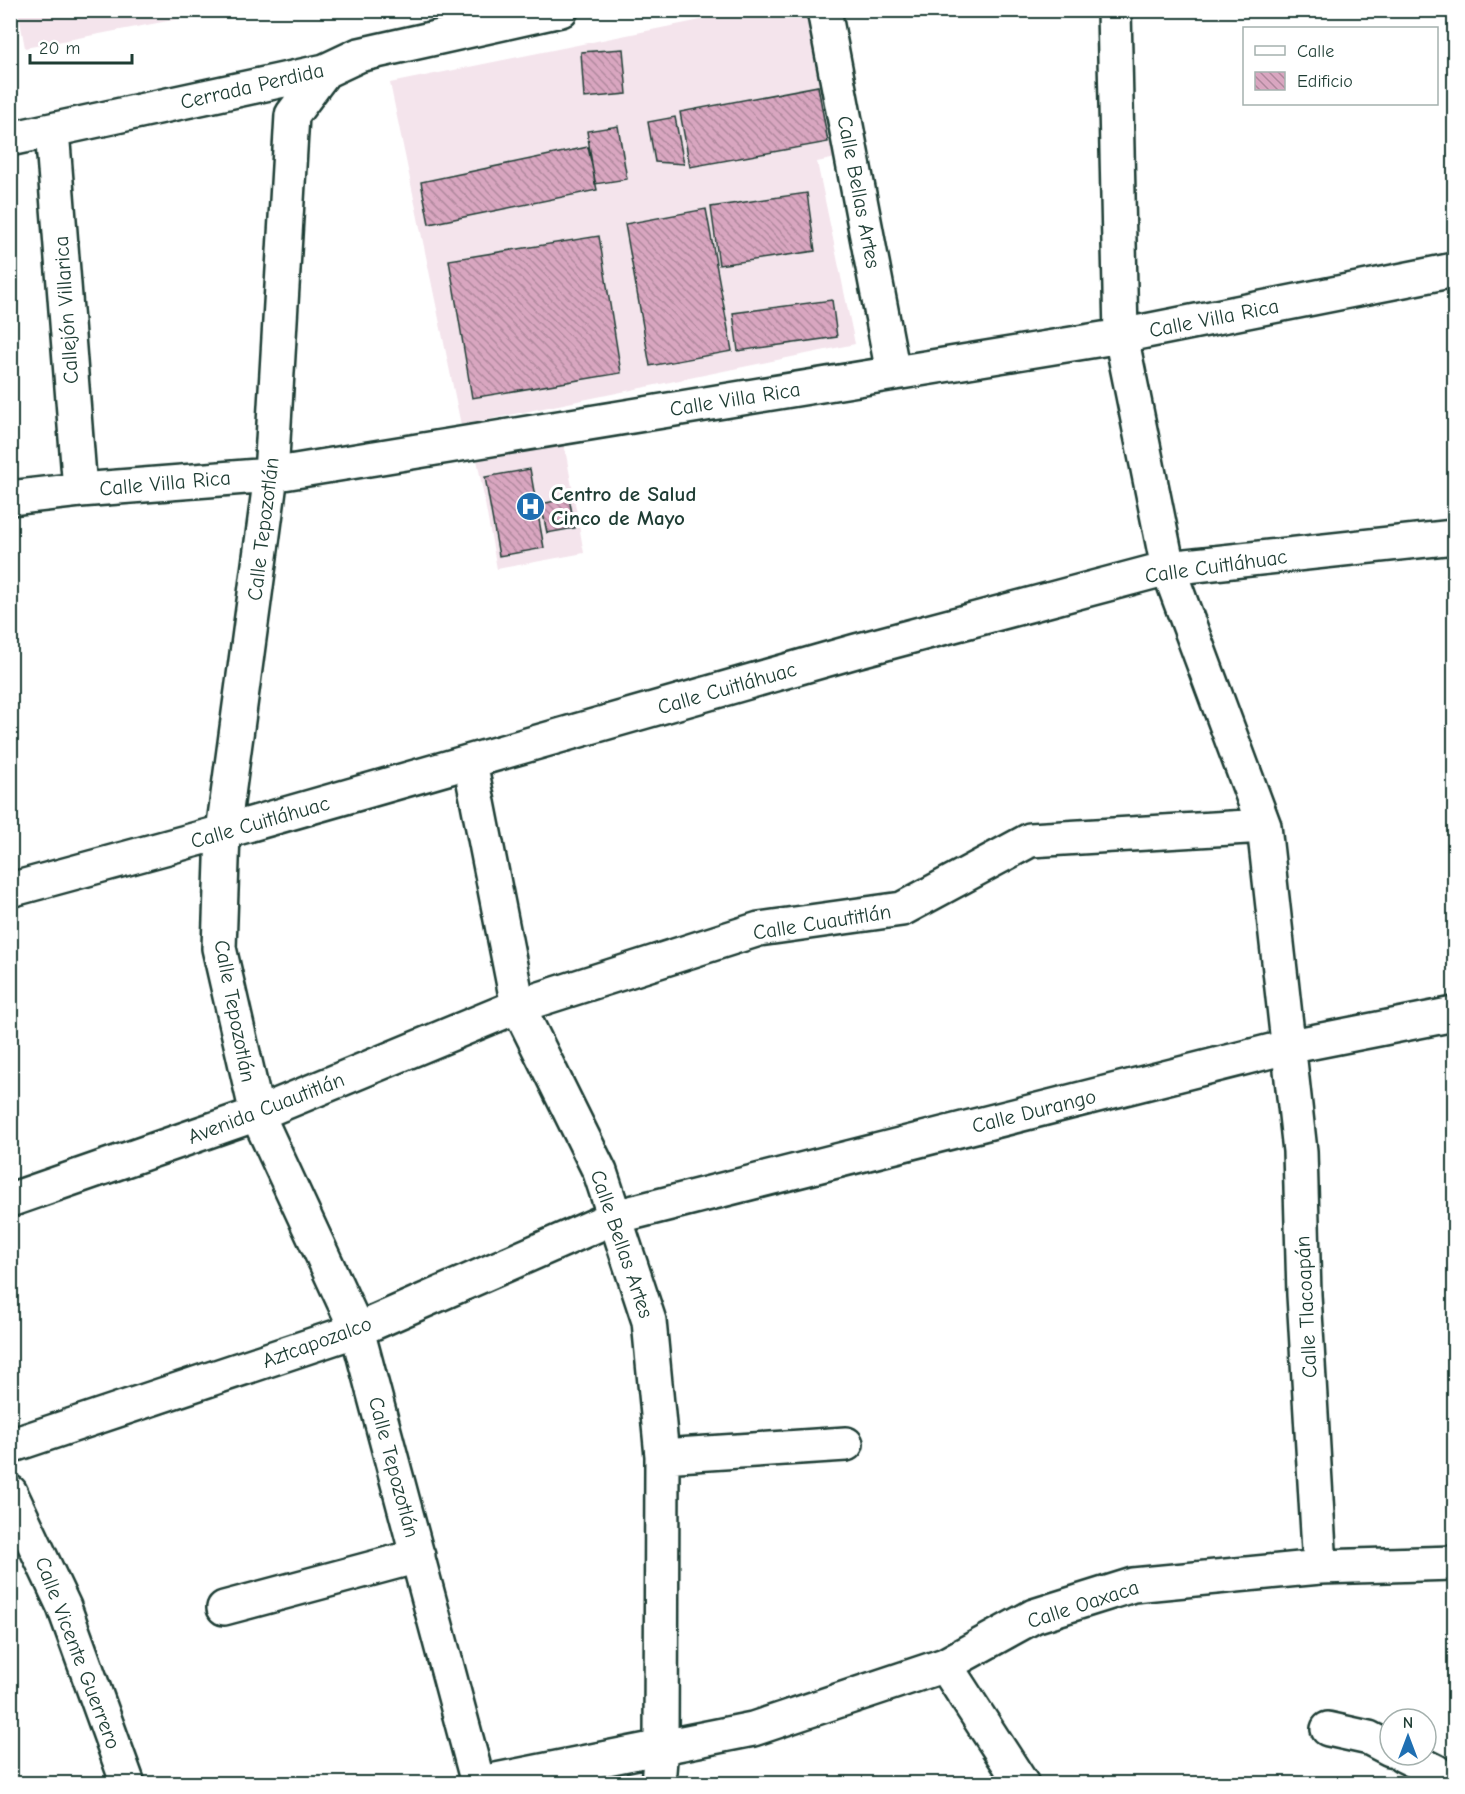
<svg xmlns="http://www.w3.org/2000/svg" width="1465" height="1794" font-family="'Comic Neue',sans-serif">
	<style>
		.built { fill: #f4e4ec }
		.building { fill: url(#building-back-hatch); stroke: #1f3d34; stroke-width: 1.5 }
		.lines { fill: none; stroke-linecap: round; stroke-linejoin: round }
		.minor-casing { stroke: #1f3d34; stroke-width: 38 }
		.minor { stroke: #fff; stroke-width: 33 }
		.labels { text-anchor: middle; stroke-width: 6; stroke-linejoin: round; paint-order: stroke }
		.street-label { font-size: 21px; fill: #1f3d34; stroke: #fff }
		.poi-label { font-size: 21px; font-weight: bold; fill: #1f3d34; stroke: #fff; text-anchor: start }
	</style>
	<defs>
		<pattern id="building-back-hatch" width="6" height="6" patternUnits="userSpaceOnUse" patternTransform="scale(1.5)"><rect width="6" height="6" fill="#d9a6c0"/><path d="M-1 5l2 2M0 0l6 6M5-1l2 2" fill="none" stroke="#af889d"/></pattern>
	</defs>
	<rect width="100%" height="100%" fill="#fff"/>
	<filter id="ink" filterUnits="userSpaceOnUse"><feTurbulence type="fractalNoise" baseFrequency=".0167" numOctaves="2"/><feDisplacementMap in="SourceGraphic" scale="12" xChannelSelector="R" yChannelSelector="G"/><feConvolveMatrix kernelMatrix="1 2 1 2 8 2 1 2 1" color-interpolation-filters="sRGB"/></filter>
	<g filter="url(#ink)">
		<path class="built" d="M18,10H221V11L25,48Z
			M745,11H810L841,157L817,162L855,344L461,425L390,83Z
			M564,443L584,553L497,569L477,459Z"/>
		<path class="building" d="M623,49L627,94L584,98L581,52Z
			M818,86L828,142L690,167L680,112Z
			M675,117L684,164L655,162L648,122Z
			M618,126L627,179L595,184L587,131Z
			M588,147L597,190L429,224L421,182Z
			M807,193L815,251L719,265L711,207Z
			M706,209L732,351L650,366L625,224Z
			M599,236L621,373L472,398L449,260Z
			M832,300L837,337L738,351L733,313Z
			M530,469L544,548L499,556L485,477Z
			M569,498L575,528L547,533L541,504Z"/>
		<g class="lines">
			<defs>
				<path id="minor" d="M824,10L893,373
					M1114,10L1121,336L1168,568L1264,826L1300,1151L1304,1295L1320,1567
					M325,71L292,115L271,475L223,832L219,948L257,1114L357,1330L478,1783
					M52,130L80,490
					M10,139L325,71L359,55L561,10
					M10,498L80,490L271,475L1121,336L1454,270
					M470,762L518,1006L600,1172L649,1321L662,1456L661,1747L658,1784
					M10,890L223,832L856,651L1168,568L1454,537
					M10,1200L257,1114L518,1006L759,929L902,909L1030,840L1264,826
					M10,1446L357,1330L615,1217L1287,1047L1454,1014
					M662,1456L846,1444
					M10,1492L64,1607L128,1784
					M224,1608L418,1556
					M945,1665L1022,1784
					M1328,1729L1369,1738L1390,1749
					M1403,1755L1435,1771L1450,1784
					M476,1784L753,1729L945,1665L1034,1616L1133,1585L1320,1567L1454,1563"/>
			</defs>
			<use href="#minor" class="minor-casing"/>
			<use href="#minor" class="minor"/>
		</g>
	</g>
	<defs>
		<symbol id="hospital-disc" viewBox="-11 -11 22 22"><circle r="9.5" fill="#1f6fb2" stroke="#fff"/><path d="M-5-5h3v3.5h4V-5h3V5h-3V1.5h-4V5h-3Z" fill="#fff"/></symbol>
	</defs>
	<g fill-rule="evenodd">
		<use href="#hospital-disc" x="514" y="490" width="33" height="33"/>
	</g>
	<g class="labels">
		<g class="street-label">
			<text transform="translate(252 86) rotate(-13)" y="7">Cerrada Perdida</text>
			<text transform="translate(859 192) rotate(79)" y="7">Calle Bellas Artes</text>
			<text transform="translate(66 310) rotate(-94)" y="7">Callejón Villarica</text>
			<text transform="translate(1214 318) rotate(-11)" y="7">Calle Villa Rica</text>
			<text transform="translate(735 399) rotate(-9)" y="7">Calle Villa Rica</text>
			<text transform="translate(165 483) rotate(-5)" y="7">Calle Villa Rica</text>
			<text transform="translate(263 529) rotate(-83)" y="7">Calle Tepozotlán</text>
			<text transform="translate(1216 566) rotate(-8)" y="7">Calle Cuitláhuac</text>
			<text transform="translate(727 688) rotate(-16)" y="7">Calle Cuitláhuac</text>
			<text transform="translate(260 822) rotate(-16)" y="7">Calle Cuitláhuac</text>
			<text transform="translate(822 922) rotate(-9)" y="7">Calle Cuautitlán</text>
			<text transform="translate(235 1011) rotate(79)" y="7">Calle Tepozotlán</text>
			<text transform="translate(266 1108) rotate(-21)" y="7">Avenida Cuautitlán</text>
			<text transform="translate(1034 1111) rotate(-14)" y="7">Calle Durango</text>
			<text transform="translate(622 1244) rotate(71)" y="7">Calle Bellas Artes</text>
			<text transform="translate(1306 1307) rotate(-93)" y="7">Calle Tlacoapán</text>
			<text transform="translate(317 1342) rotate(-20)" y="7">Aztcapozalco</text>
			<text transform="translate(394 1467) rotate(75)" y="7">Calle Tepozotlán</text>
			<text transform="translate(1083 1604) rotate(-18)" y="7">Calle Oaxaca</text>
			<text transform="translate(78 1653) rotate(69)" y="7">Calle Vicente Guerrero</text>
		</g>
		<g class="poi-label">
			<text x="551" y="501">Centro de Salud<tspan x="551" dy="24">Cinco de Mayo</tspan></text>
		</g>
	</g>
	<rect width="1465" height="1794" fill="none" stroke="#fff" stroke-width="36"/>
	<rect x="18" y="18" width="1429" height="1758" fill="none" stroke="#1f3d34" stroke-width="2" filter="url(#ink)"/>
	<rect x="1243" y="27" width="195" height="78" fill="#ffffff" stroke="#a5b1ae" stroke-width="1.5"/>
	<rect x="1255" y="46" width="30" height="9" fill="#ffffff" stroke="#a5b1ae" stroke-width="1.5"/>
	<text x="1297" y="57" font-size="18" fill="#1f3d34">Calle</text>
	<rect x="1255" y="72" width="30" height="18" fill="url(#building-back-hatch)" stroke="#a5b1ae" stroke-width="1.5"/>
	<text x="1297" y="87" font-size="18" fill="#1f3d34">Edificio</text>
	<g transform="translate(1408 1737)"><circle r="28" fill="#ffffff" stroke="#a5b1ae" stroke-width="1.5"/>
	<path d="M0-4.5L10 22L0 15L-10 22Z" fill="#1f6fb2"/>
	<text y="-9" font-size="16" font-weight="bold" text-anchor="middle" fill="#1f3d34">N</text>
	</g>
	<path d="M30 54v9h102v-9" fill="none" stroke="#1f3d34" stroke-width="3"/>
	<text x="39" y="54" font-size="18" fill="#1f3d34" stroke="#ffffff" stroke-width="4.5" paint-order="stroke">20 m</text>
</svg>
